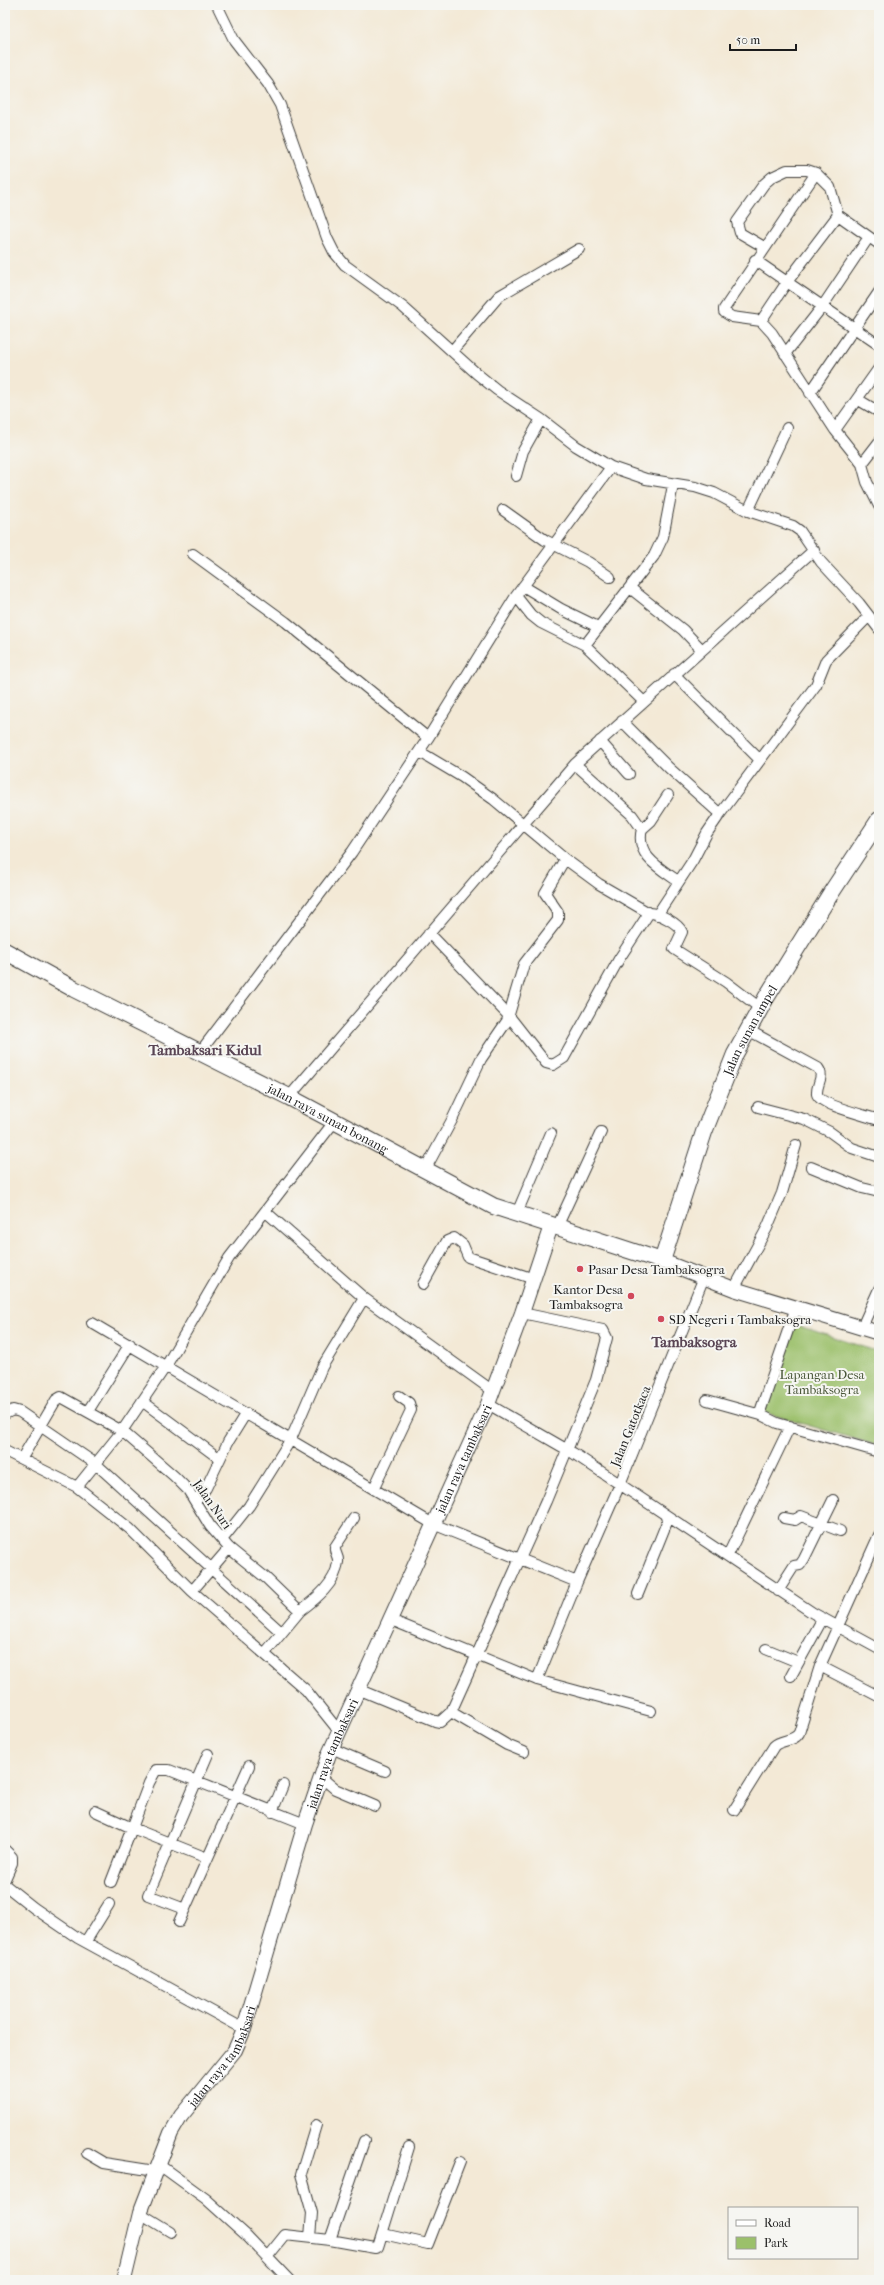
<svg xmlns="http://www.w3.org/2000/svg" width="884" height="2285" font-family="'IM FELL French Canon',serif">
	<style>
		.green { fill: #9bc06b; stroke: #5c6e44 }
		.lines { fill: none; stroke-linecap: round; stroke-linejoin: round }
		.street-casing { stroke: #3c3b38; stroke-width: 12 }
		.secondary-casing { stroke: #3c3b38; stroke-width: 16 }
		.primary-casing { stroke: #3c3b38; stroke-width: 18 }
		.street { stroke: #fff; stroke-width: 10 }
		.secondary { stroke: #fff; stroke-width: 14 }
		.primary { stroke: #fff; stroke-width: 16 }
		.poi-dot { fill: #d1495b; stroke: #f6f6f2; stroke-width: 1.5 }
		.labels { text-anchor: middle; stroke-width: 4; stroke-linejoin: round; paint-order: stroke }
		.street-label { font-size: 13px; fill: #1c1c1c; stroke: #f6f6f2 }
		.poi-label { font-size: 13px; fill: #1c1c1c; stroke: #f6f6f2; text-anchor: start }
		.park-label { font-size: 13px; fill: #485538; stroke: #f6f6f2 }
		.quarter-label { font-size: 15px; font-weight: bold; fill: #594554; stroke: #f6f6f2 }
	</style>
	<rect width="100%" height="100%" fill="#f6f6f2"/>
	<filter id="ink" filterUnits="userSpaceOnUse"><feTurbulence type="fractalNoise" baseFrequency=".025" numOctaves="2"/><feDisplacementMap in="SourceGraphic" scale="8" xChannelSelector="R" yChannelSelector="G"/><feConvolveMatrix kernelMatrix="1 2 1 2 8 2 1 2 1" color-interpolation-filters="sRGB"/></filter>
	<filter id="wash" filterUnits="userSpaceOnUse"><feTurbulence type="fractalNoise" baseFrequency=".012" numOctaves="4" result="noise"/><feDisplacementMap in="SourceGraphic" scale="16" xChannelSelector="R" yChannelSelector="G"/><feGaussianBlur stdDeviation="0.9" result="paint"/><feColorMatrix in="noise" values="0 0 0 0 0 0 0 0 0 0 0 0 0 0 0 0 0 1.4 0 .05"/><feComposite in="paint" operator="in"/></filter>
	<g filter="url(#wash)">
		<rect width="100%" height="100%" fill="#f3e9d6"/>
		<path class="green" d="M793,1324L879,1352V1446L766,1413L764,1406Z"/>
	</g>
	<g filter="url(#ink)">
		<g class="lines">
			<defs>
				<path id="street" d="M217,5L234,40L268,84L280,105L327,238L334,252L345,265L403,307L476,373L497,390L541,419L576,446L611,467L646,479L695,487L714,493L748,511L793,526L800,531L821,562L859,603L879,629
					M838,215L787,282L761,321L772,333L835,430L862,464
					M764,247L740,233L737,222L764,184L772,177L787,170H807L816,173L830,187L838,215L879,244
					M755,260L879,345
					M761,321L732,317L724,312V309L816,173
					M452,351L499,296L579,249
					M785,354L822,307L869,237
					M810,393L879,292
					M857,399L879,412
					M835,430L879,368
					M879,442L862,464L867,482L879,506
					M516,476L523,451L541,419
					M503,510L545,540L588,562L610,577
					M748,511L787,428
					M193,554L286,622L428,738
					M523,586L561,609L598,627
					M630,588L683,630L702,650
					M516,596L531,615L541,623L585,645L643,701
					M585,645L654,556L663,537L673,485
					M674,674L760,760
					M622,721L669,768L720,814
					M600,741L629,774
					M420,752L462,777L493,799L565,859L599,884L649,913C659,913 678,923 682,932L674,949L726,982L760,1008
					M575,764L632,815L642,829C635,855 659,868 678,881
					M642,829L651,821L668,795
					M657,915L693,860L707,833L720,814L816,685L826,660L868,617
					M429,933L509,1016L546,1063L553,1065L564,1058L619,959L649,913
					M748,1030L818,1068C825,1077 816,1084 817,1094C819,1105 868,1116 879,1120
					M200,1052L352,852L428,738L516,596L611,467
					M289,1097L575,764L814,550
					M758,1107L804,1119L830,1132L852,1148L879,1157
					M811,1167L862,1188L879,1192
					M425,1170L452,1120L481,1059L507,1021L524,964L558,920V912L545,893L565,859
					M266,1212L364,1298L493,1391
					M517,1213L551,1133
					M557,1227L601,1132
					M423,1284L447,1241L454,1238L463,1245L468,1257L534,1279
					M734,1289L767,1228L782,1193L796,1145
					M796,1307L761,1409V1415L777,1423L879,1452
					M92,1323L433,1524L577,1582
					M862,1327L879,1289
					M707,1400L761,1415
					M142,1401L220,1459
					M488,1404L573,1453L813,1613L879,1649
					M88,1411L130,1344
					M5,1414L13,1410L20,1412L96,1464L281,1632
					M5,1451L77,1487L130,1529L192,1591L306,1690L338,1730
					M22,1458L56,1400L61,1397L122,1431L174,1476L188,1490L210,1526L229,1548L266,1578L300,1611L265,1653
					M77,1487L122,1431L166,1366L229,1258L334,1122
					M374,1488L411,1410L409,1403L399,1396
					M196,1501L206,1488L228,1442L246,1413
					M784,1518L795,1520L801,1516L840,1531
					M222,1540L249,1506L291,1439L322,1367L364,1298
					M728,1555L790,1426
					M192,1591L229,1548
					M778,1591L794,1566L800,1565L804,1559L833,1500
					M638,1594L669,1517
					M300,1611C316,1599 336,1583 338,1562C339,1556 334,1553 335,1547L354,1518
					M391,1620L537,1680L651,1711
					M766,1649L798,1662
					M820,1666L878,1696
					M791,1676L823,1618
					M537,1680L577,1582L620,1484L704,1277
					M360,1690L435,1721L440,1722L451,1712L507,1745L524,1752
					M451,1712L546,1501L596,1380L607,1338L603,1330L522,1313
					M331,1748L385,1771
					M322,1778L335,1789L375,1806
					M734,1810L774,1746C781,1739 794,1742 799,1733L820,1666L879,1535
					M95,1811L132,1828L111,1882
					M272,1812L283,1785
					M5,1850L12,1857V1863L5,1879
					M207,1858L132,1828L149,1783L156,1770H169L305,1824
					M5,1885L34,1908L78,1938L244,2029
					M185,1909L148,1895L208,1754
					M179,1922L249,1766
					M86,1941L109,1904
					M87,2153L104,2163L155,2171
					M158,2164L206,2199L246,2235L289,2280
					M140,2213L171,2232
					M383,2234L428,2244L460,2162
					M310,2237L312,2213L301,2174L316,2125
					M330,2240L375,2248L378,2247L409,2147
					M268,2256L285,2235L330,2240L364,2141"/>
				<g id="secondary">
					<path d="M662,1261L734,1289L879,1333"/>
					<path id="s1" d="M124,2280L140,2213L171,2133L181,2116L235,2050L244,2029L305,1824L329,1754L488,1404L522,1313L551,1226"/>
				</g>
				<g id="primary">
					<path id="s2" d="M5,951L74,989L289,1097L493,1206L662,1261L704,1132L735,1054L766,998L831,893L879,820"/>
				</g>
			</defs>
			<use href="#street" class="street-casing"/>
			<use href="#secondary" class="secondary-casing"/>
			<use href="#primary" class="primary-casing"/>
			<use href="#street" class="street"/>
			<use href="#secondary" class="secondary"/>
			<use href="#primary" class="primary"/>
		</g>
	</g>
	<g class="poi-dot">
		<circle cx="580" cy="1269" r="4"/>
		<circle cx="631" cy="1296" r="4"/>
		<circle cx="661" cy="1319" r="4"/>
	</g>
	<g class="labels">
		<g class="street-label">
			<text dy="5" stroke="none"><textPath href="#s2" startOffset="976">Jalan sunan ampel</textPath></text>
			<text dy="5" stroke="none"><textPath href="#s2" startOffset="364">jalan raya sunan bonang</textPath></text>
			<text transform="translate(630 1426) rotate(-68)" y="5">Jalan Gatotkaca</text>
			<text dy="5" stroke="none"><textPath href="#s1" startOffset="895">jalan raya tambaksari</textPath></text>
			<text transform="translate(213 1504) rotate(55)" y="5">Jalan Nuri</text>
			<text dy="5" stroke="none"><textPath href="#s1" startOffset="572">jalan raya tambaksari</textPath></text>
			<text dy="5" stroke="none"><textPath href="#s1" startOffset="248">jalan raya tambaksari</textPath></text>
		</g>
		<g class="poi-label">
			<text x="588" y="1274">Pasar Desa Tambaksogra</text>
			<text x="623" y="1294" text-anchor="end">Kantor Desa<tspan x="623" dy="15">Tambaksogra</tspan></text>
			<text x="669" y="1324">SD Negeri 1 Tambaksogra</text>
		</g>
		<g class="park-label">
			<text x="822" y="1379">Lapangan Desa<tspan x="822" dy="15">Tambaksogra</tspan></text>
		</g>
		<g class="quarter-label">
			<text x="205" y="1055">Tambaksari Kidul</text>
			<text x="694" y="1347">Tambaksogra</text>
		</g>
	</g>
	<rect width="884" height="2285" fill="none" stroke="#f6f6f2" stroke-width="20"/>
	<rect x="728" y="2207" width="130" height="52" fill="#f6f6f2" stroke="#9f9f9c"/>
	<rect x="736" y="2220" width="20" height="6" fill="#ffffff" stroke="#9f9f9c"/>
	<text x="764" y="2227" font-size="12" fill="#1c1c1c">Road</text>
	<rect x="736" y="2237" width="20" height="12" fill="#9bc06b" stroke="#9f9f9c"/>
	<text x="764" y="2247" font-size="12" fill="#1c1c1c">Park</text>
	<path d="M730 44v6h66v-6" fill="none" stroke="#1c1c1c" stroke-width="2"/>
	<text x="736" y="44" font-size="12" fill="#1c1c1c" stroke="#f6f6f2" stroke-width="3" paint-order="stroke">50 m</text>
</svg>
